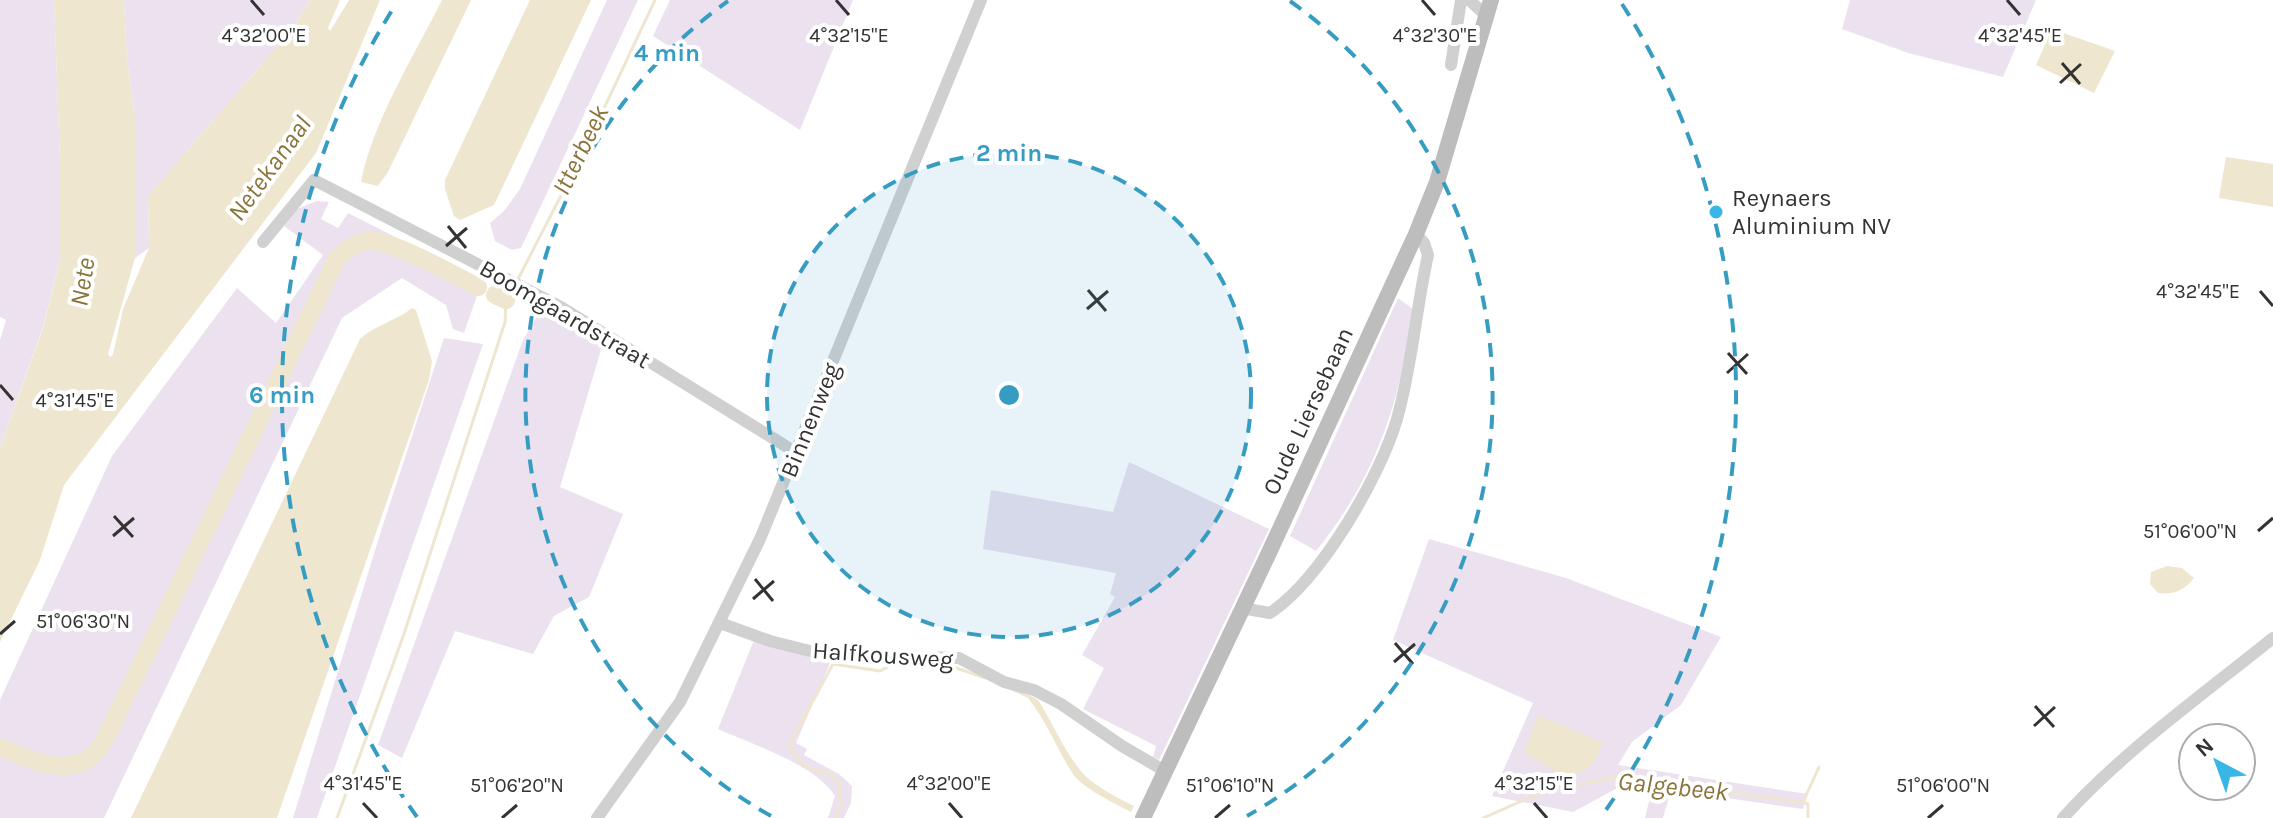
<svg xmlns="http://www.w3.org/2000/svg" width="2273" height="818" font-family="Karla,sans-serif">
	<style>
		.green { fill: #ece2ef }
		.water { fill: #eee6cf }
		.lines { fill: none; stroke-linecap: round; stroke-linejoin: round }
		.stream { stroke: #eee6cf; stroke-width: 3 }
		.river { stroke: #eee6cf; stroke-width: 18 }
		.minor { stroke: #d0d0d0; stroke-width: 12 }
		.secondary { stroke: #bdbdbd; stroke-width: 16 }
		.ticks { fill: none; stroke: #333; stroke-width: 3 }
		.ring { fill: none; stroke: #379cc2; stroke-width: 4; stroke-dasharray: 14 10 }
		.poi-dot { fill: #38b6e6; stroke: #fff; stroke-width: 3 }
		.labels { text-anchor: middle; stroke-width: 8; stroke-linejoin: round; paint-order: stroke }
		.poi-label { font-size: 24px; fill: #333; stroke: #fff; text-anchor: start }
		.street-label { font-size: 24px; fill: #333; stroke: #fff }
		.water-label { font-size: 26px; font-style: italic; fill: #8a743a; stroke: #fff }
		.ticks-label { font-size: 20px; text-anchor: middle; fill: #333; stroke: #fff; stroke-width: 8; stroke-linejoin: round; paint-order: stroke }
		.centre { fill: #379cc2; stroke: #fff; stroke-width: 4 }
		.ring-label { font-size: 24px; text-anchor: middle; font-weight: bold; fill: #379cc2; stroke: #fff; stroke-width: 8; stroke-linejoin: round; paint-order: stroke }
	</style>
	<rect width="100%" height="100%" fill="#fff"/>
	<path class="green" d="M0,0H54L60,162V260L43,327L0,448V340L6,320L0,317Z
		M124,0H310L294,27L148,196L149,248L135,258V116L127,60Z
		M607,0H638L521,248L512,250L495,241L490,223L504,211L520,189Z
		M670,0H853L800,130L653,36Z
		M1850,0H2036L2003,77L1908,53L1842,29Z
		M316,201L329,202L321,219L338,228L348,213L482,281L464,333L453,329L446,305L402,278L342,318L104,818H0V700L112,456L237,288L276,323L323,255L284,226L297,209Z
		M1398,298L1413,309C1400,403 1376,477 1316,551L1290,536Z
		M545,303L604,340L560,487L623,514L589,597L554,616L533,654L455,631L402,758L378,745L523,340Z
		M444,338L483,344L317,818H293L381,531Z
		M1129,462L1269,529L1159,760L1153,757L1156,746L1083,709L1104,668L1082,655L1115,597L1110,594L1116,573L983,549L991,490L1113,512Z
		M1429,539L1566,578L1721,637L1681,705L1632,742L1618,765L1808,794L1803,809L1671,790L1663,818H1645L1650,797L1625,784L1573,812L1492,796L1533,703L1393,640Z
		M754,640L831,661L796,743L807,749L804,755L839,774L852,786L851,803L844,818H828L835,796C815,764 753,745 718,729Z"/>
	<path class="water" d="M54,0H124L127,60L135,116V258L108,354L110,357L113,355L123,309L149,248L148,196L294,27L310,0H340L328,28L330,31L349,0H380L316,153L64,485L40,560L0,642V448L43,328L60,260V162Z
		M442,0H471L388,172L378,186L361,182C372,123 415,54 442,0Z
		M530,0H591L494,205L460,220L454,216L445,189V180Z
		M2052,29L2115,51L2094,93L2036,65Z
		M2226,157L2273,164V207L2219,198Z
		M412,308L416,310L432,361L429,380L277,818H131L360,339C375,325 396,321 412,308Z
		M2167,566L2182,568L2194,578C2184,591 2173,595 2158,593L2150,584L2151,572Z
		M1029,695L1038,700C1053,723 1064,751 1081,771C1092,785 1118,798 1134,806L1131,812C1116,804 1082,788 1073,774C1057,750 1047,721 1028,698Z
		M1538,715L1603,743C1593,768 1587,772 1561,776L1524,752Z"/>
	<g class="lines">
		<path class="stream" d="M517,281L583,153L655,0
			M1014,690L1029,697
			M1803,802L1819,767
			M337,818L404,634L505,322L506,300L513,288
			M837,818L841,803L838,781L829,773L803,766L789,745L833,664L880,671L896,663L945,664L985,678
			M1483,818L1556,786L1581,784L1624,776L1688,783L1721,792L1803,802L1808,804V818"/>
		<path class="river" d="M495,295L506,300
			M0,747C29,760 71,780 97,751C102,745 106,736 110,729L337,258C346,251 354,243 365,241C389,237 453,275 478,287"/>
		<path class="minor" d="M1469,0L1487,16
			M1451,65L1461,0
			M263,242L314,180L561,307L797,453
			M1241,608L1270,613C1321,579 1380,477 1397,419C1412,366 1416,309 1428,255L1424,243L1416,234
			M720,623L770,641L822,654L959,658L1004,682L1034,690L1061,704L1122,746L1165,771
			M597,818L680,702L760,539L981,0
			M2063,818C2121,753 2205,693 2273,638"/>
		<path class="secondary" d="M1143,818L1267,557L1416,234L1437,182L1491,0"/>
	</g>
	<path class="ticks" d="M251,0L264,15M836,0L849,15M1422,0L1435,15M2007,0L2020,15M2062,63L2080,84M2060,83L2081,64M448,226L466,248M446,246L467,228M1088,290L1106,311M2260,291L2273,306M1087,309L1108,291M1728,353L1747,374M1727,373L1748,354M0,385L13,400M114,516L133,537M2258,531L2273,518M113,536L134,518M755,579L773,601M753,599L774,581M0,634L15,621M1395,643L1413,664M1394,662L1415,644M2035,706L2054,727M2034,726L2055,707M363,803L377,818M949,803L962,818M1534,803L1547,818M502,818L517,805M1215,818L1230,805M1928,818L1943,805"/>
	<circle cx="1009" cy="395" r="242" fill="#379cc2" fill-opacity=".12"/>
	<g class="ring">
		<circle cx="1009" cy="395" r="242"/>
		<path d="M771 816A484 484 0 0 1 728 1M1290 1A484 484 0 0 1 1247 816"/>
		<path d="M417 817A727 727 0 0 1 396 4M1622 4A727 727 0 0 1 1601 817"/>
	</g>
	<circle class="poi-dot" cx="1716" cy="212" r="8"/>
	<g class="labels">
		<g class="poi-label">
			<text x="1732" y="206">Reynaers<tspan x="1732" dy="28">Aluminium NV</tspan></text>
		</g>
		<g class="street-label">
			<text transform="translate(565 314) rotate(30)" y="8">Boomgaardstraat</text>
			<text transform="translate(1308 411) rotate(-65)" y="8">Oude Liersebaan</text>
			<text transform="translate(810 420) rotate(-68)" y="8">Binnenweg</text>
			<text transform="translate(883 655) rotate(4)" y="8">Halfkousweg</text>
		</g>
		<g class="water-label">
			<text transform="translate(580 150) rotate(-64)" y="9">Itterbeek</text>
			<text transform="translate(269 168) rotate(-54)" y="9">Netekanaal</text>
			<text transform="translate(82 282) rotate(-81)" y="9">Nete</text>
			<text transform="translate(1673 786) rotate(6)" y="9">Galgebeek</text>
		</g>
	</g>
	<g class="ticks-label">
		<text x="264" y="42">4°32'00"E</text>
		<text x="849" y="42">4°32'15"E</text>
		<text x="2020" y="42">4°32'45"E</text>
		<text x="1435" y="42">4°32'30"E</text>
		<text x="2198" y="298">4°32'45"E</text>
		<text x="75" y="407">4°31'45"E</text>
		<text x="2190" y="538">51°06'00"N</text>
		<text x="83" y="628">51°06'30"N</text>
		<text x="363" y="790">4°31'45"E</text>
		<text x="949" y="790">4°32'00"E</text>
		<text x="1534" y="790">4°32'15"E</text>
		<text x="517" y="792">51°06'20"N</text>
		<text x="1230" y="792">51°06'10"N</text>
		<text x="1943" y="792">51°06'00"N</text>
	</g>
	<circle cx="1009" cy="395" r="12" class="centre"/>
	<g class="ring-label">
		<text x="667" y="61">4 min</text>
		<text x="1009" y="161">2 min</text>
		<text x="282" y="403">6 min</text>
	</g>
	<g transform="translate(2217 762) rotate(319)"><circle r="38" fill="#ffffff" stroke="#adadad" stroke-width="2"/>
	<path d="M0-6L14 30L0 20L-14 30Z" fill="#38b6e6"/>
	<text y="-12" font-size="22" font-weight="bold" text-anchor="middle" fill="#333333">N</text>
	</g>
</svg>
